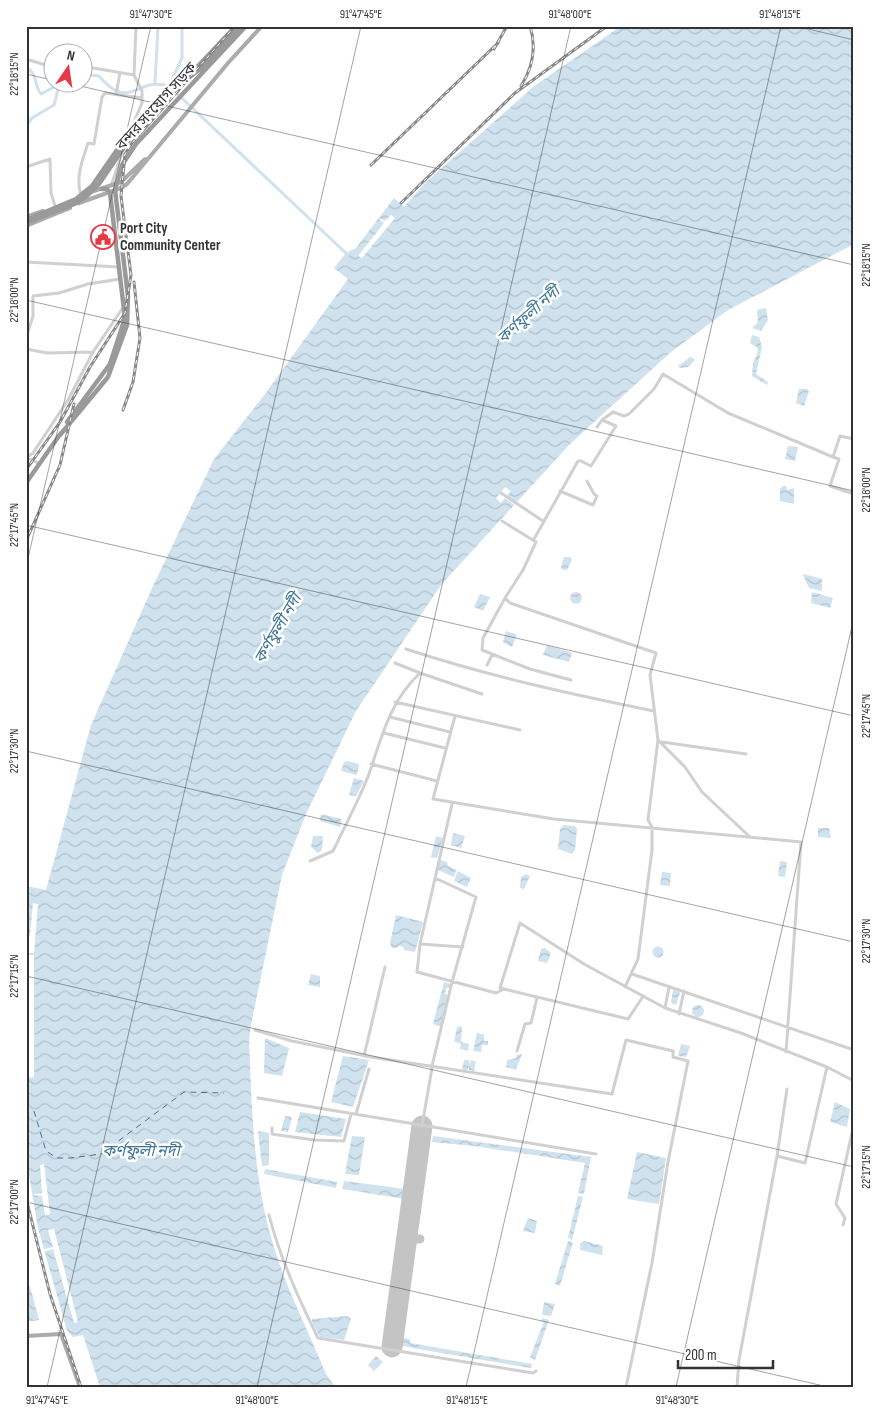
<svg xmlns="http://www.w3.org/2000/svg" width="880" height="1413" font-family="'Sofia Sans Condensed','Noto Sans Bengali',sans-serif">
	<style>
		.water { fill: url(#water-waves) }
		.pier { fill: #fff }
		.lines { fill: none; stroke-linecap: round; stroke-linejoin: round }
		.canal { stroke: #cfe2ee; stroke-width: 3 }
		.ferry { stroke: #3f7597; stroke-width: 1; stroke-dasharray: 6 5; stroke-linecap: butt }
		.taxiway { stroke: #c4c4c4; stroke-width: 9 }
		.runway { stroke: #c4c4c4; stroke-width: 21 }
		.minor { stroke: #d0d0d0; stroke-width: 3 }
		.major { stroke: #ababab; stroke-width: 4 }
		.highway { stroke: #9a9a9a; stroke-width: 4.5 }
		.rail-casing { stroke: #888; stroke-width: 3 }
		.rail { stroke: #fff; stroke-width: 1; stroke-dasharray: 4; stroke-linecap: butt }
		.ticks { fill: none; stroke: #333; stroke-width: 1; stroke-opacity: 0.45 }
		.labels { text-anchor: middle; stroke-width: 5; stroke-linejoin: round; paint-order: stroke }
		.street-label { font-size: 15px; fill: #333; stroke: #fff }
		.poi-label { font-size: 15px; font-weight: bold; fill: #333; stroke: #fff; text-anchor: start }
		.water-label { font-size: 16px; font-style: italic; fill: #3f7597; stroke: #fff }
		.neatline { fill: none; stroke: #333; stroke-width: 2 }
		.ticks-label { font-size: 12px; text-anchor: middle; fill: #333 }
	</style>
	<defs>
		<pattern id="water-waves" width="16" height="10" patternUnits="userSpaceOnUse" patternTransform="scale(1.25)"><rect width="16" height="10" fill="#cfe2ee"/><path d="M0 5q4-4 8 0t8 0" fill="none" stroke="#b2c2cd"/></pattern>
	</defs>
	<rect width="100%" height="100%" fill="#fff"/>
	<path class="water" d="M621,26H854V244L728,310L671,352L570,444L441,585L356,711L306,814L282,875L251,1025L249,1040C252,1108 253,1181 274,1247C287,1291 309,1332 326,1374L335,1387H100L83,1335L73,1337L67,1331L38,1228L26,1157L27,886L46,890L91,725L153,586L214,459L265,394L348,279L334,268L346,253L356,248L394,198L404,207L425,183L533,87Z
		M766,308L768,320L761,331L752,328L758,322L757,310Z
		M752,335L759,337L762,347L756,374L768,382L767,385L752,376L753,363L758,352L757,347L750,343Z
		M690,357L695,360L688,367L680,368L678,366Z
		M799,389H807L809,391L804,406L796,403Z
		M788,446L798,447L795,461L785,459Z
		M783,486H786L787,490L794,488V504L780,501V489Z
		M564,557H570L572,560L567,570H564L561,568Z
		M804,574L822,579V591L809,588L803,575Z
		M812,592L833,598L830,608L811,603Z
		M570 598a6 6 0 1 1 12 0a6 6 0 1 1-12 0Z
		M480,594L490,597L483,611L474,607Z
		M506,631L517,635L512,647L503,642Z
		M547,645L572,653L569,662L543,655Z
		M347,761L359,764L357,775L341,771L344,762Z
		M354,778L364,781L356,796L349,795Z
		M321,814L342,819L340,827L320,821Z
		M564,825L575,826L577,829L575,850L572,854L558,849L560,829Z
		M818,828H829L831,838L818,837Z
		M453,833L465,836L461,848L451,845Z
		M313,836H323L322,850L318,853L311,847Z
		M436,836L443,838L437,858L431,857Z
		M440,860L447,862L448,866L456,870L454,877L438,870Z
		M780,861L787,862L785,877L778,876Z
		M458,871L471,878L467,887L454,881Z
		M662,872L671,873L670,886L660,885Z
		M526,874L530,876L524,889L520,888L521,877Z
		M396,915L423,922L415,952L404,950V948L399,945L397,948H392L390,943Z
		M652.5 952a5.5 5.5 0 1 1 11 0a5.5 5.5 0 1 1-11 0Z
		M545,948L551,953L547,963L538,961L541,949Z
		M311,974L320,976V987L308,985Z
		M444,982L451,984V988H446L445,994L448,995L441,1027L433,1024Z
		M673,990L680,992L676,1005L671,1003Z
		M692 1011a6 6 0 1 1 12 0a6 6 0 1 1-12 0Z
		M462,1026L461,1042L469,1044L468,1051L460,1049L461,1043L454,1042L457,1027Z
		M477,1033L484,1035V1041H488V1045H482L481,1052L473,1051Z
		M265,1038L289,1048L282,1076L264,1073Z
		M681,1044L690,1046L686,1057L678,1056Z
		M522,1054L516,1070L506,1067L507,1060L516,1058L517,1055Z
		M343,1056L369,1060L353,1107L331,1102Z
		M464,1060H469L470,1065L471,1060L476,1062L474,1071L469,1070V1067L467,1070H462Z
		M835,1102L850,1109L847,1127L830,1122Z
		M300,1112L346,1119L341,1137L295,1132Z
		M285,1116L292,1117L288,1132L281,1131Z
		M260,1131L269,1133V1165L262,1166L258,1132Z
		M352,1136L365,1137L359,1175L345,1174Z
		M433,1136L591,1157L584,1194L578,1193L585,1163L475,1146L432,1142Z
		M637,1152L666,1158L659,1204L627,1199Z
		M265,1169L337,1182L336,1188L264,1174Z
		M344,1181L406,1189L405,1199L342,1189Z
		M578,1196L583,1197L572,1240L568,1238Z
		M528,1218L537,1221L535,1233L523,1231Z
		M568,1241L573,1242L560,1286L555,1284Z
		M584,1241L603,1246L602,1255L580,1250V1244Z
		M30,1286L39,1320L26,1322V1287Z
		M544,1302L555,1304L551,1316L542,1315Z
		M347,1316L351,1319L344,1340L320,1337L312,1322V1319Z
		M542,1318L549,1320L535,1360L530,1357L544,1322L541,1321Z
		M402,1338L410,1339V1343L532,1364L531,1368L418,1349L399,1345Z
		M376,1356L383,1362L374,1371L368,1365Z"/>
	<path class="pier" d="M391,215L395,218L362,258L358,256L384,223L377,217L385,221Z
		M505,487L511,491L507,496L517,504L516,506L505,498L501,503L496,498Z
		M33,903L38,904L34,953H28L26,944L30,935Z
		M26,955H34V1077L28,1078L26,997L28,959Z
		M44,1164L50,1214L45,1215L42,1196L31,1195L42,1193L40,1165Z
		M54,1229L78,1322L74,1323L53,1249L42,1252L41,1250L53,1247L48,1230Z"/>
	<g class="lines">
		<path class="canal" d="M26,68C38,73 34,86 41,94L58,85
			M82,74L99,76C130,113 136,76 169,86L348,255
			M155,83L158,26
			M169,86L182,58V26
			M26,126L32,118L54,105L60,82"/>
		<path class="ferry" d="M34,1111L46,1151L57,1158H71L101,1154L184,1092L224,1093"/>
		<path class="taxiway" d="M407,1238L420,1239"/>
		<path class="runway" d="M392,1347L422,1126"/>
		<path class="minor" d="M26,59L52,67
			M82,66L134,75
			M116,94L120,73
			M131,129L142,103V91L134,75L136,26
			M26,167L50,159L51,193L55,206
			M111,186L122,153
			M81,195C75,177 83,159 88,143L94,144L102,97L105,93L142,98
			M26,262L119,267
			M26,338L33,316V296L59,293L88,284L120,279
			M26,349L47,353L93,352
			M597,427L602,420
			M833,457L839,459L830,486L851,493L854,485
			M26,458L33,453L68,400L93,352L124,306
			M28,458L40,464
			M560,491L593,505L597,496L594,494L587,481
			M501,493L543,521
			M502,521L536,542L523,570L505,598
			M534,539L578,461H581L591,466L616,426L602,420L613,412L624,416L629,414L654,389L663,374L728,413L833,457L840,436L854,439
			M406,649C488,676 570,694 654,711
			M487,665L492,655
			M420,673L482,694
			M571,680L530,669L482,650L483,638L505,598L510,603L656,653L650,675L658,740L648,820L652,827V850L638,959L625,987
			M395,702L520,730
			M455,716L433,799L554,819L801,842L786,1052
			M390,717L450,732
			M384,733L445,748
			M658,740L685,767L702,792L750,837
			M662,742L746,754
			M371,764L437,781
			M452,804L420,944L417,972L496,993L504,989L628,1019L642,998
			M310,861L333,851C345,826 359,800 369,774C382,736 390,701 420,673L395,663
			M420,944L463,947
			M632,974L854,1050
			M504,989L500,988L520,923L584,964L665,1008L741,1033L827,1067L854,1081
			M665,1008L669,987
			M679,1014L684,991
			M255,1030L292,1041L371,1057L612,1094L626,1040L673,1051V1057L688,1061L668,1162L652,1263L626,1387
			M517,1051L525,1024L531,1023L537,998
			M364,1056L385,967
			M432,1066L452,982L476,897L435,878
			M258,1098L596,1154
			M356,1114L369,1069
			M422,1126L432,1068
			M272,1128V1134L314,1140L344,1141L351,1114
			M777,1156L787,1089
			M269,1215C280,1258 298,1297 318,1338L533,1373L536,1371
			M843,1225L845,1218L836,1204L854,1124
			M737,1387L739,1360L777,1156L805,1163L827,1067"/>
		<path class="major" d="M82,195L121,182L145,159
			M79,203L121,188L127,184L228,63L262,26
			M26,217L43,211
			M26,226L70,208
			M26,1336L61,1334L80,1387"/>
		<path class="highway" d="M26,220L76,199L92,186L126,137L166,90L199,65L236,26
			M26,223L77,203L88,195L99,184L131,137L170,92L200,69L242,26
			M67,422L110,364L125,318L110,193L107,189H102
			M60,435L108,377L127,325L128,296L115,190L122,165L136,144L246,26
			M26,483L61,433"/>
		<defs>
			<path id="rail" d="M494,49L507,26
				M521,86C533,67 537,48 530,26
				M371,165L498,43
				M401,203L515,93L607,26
				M123,410L133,382L140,338L134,282
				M26,470L60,422L90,367L125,313L131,275L121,196L125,154L132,143L235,26
				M26,541L60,465L74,404
				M26,1198L50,1294L81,1387"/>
		</defs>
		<use href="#rail" class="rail-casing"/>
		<use href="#rail" class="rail"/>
	</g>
	<path class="ticks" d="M796,26L854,40M26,74L52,80M63,82L854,265M26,300L854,491M26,525L854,716M26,567L151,26M26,751L854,942M26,976L854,1167M26,1202L828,1387M47,1387L361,26M257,1387L571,26M466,1387L781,26M676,1387L854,618"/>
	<defs>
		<symbol id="civic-ring" viewBox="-11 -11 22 22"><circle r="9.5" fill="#fff" stroke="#e63946" stroke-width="1.5"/><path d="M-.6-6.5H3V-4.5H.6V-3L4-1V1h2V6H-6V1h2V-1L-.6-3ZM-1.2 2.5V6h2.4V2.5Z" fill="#e63946"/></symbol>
	</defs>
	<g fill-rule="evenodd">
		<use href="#civic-ring" x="89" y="223" width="28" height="28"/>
	</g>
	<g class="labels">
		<g class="street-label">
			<text transform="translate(156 106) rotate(-48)" y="5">বন্দর সংযোগ সড়ক</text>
		</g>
		<g class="poi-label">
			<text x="120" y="233">Port City<tspan x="120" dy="17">Community Center</tspan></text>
		</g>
		<g class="water-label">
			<text transform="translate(528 314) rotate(-42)" y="6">কর্ণফুলী নদী</text>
			<text transform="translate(277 628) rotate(-60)" y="6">কর্ণফুলী নদী</text>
			<text x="141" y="1156">কর্ণফুলী নদী</text>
		</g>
	</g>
	<rect width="880" height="1413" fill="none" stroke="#ffffff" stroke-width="55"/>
	<g transform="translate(68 68) rotate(13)"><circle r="24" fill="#ffffff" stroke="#adadad"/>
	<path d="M0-4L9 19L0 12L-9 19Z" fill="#e63946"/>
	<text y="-8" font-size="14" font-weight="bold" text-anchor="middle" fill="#333333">N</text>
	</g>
	<path d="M678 1360v8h95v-8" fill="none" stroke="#333333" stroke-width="2.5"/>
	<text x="685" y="1360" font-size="15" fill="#333333" stroke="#ffffff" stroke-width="4" paint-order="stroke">200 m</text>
	<rect x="28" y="28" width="824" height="1358" class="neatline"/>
	<g class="ticks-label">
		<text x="151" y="18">91°47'30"E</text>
		<text x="361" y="18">91°47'45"E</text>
		<text x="570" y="18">91°48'00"E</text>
		<text x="780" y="18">91°48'15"E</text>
		<text transform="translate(14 74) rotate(-90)" y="4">22°18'15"N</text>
		<text transform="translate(866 265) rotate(-90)" y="4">22°18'15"N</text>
		<text transform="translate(14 300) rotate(-90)" y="4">22°18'00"N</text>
		<text transform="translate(866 490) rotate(-90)" y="4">22°18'00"N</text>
		<text transform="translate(14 525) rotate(-90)" y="4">22°17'45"N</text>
		<text transform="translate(866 716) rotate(-90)" y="4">22°17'45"N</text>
		<text transform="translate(14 751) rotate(-90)" y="4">22°17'30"N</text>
		<text transform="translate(866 941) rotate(-90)" y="4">22°17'30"N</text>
		<text transform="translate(14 976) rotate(-90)" y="4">22°17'15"N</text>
		<text transform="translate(866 1167) rotate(-90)" y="4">22°17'15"N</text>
		<text transform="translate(14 1202) rotate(-90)" y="4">22°17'00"N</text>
		<text x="47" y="1404">91°47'45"E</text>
		<text x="257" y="1404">91°48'00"E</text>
		<text x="467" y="1404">91°48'15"E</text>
		<text x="677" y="1404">91°48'30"E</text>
	</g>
</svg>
